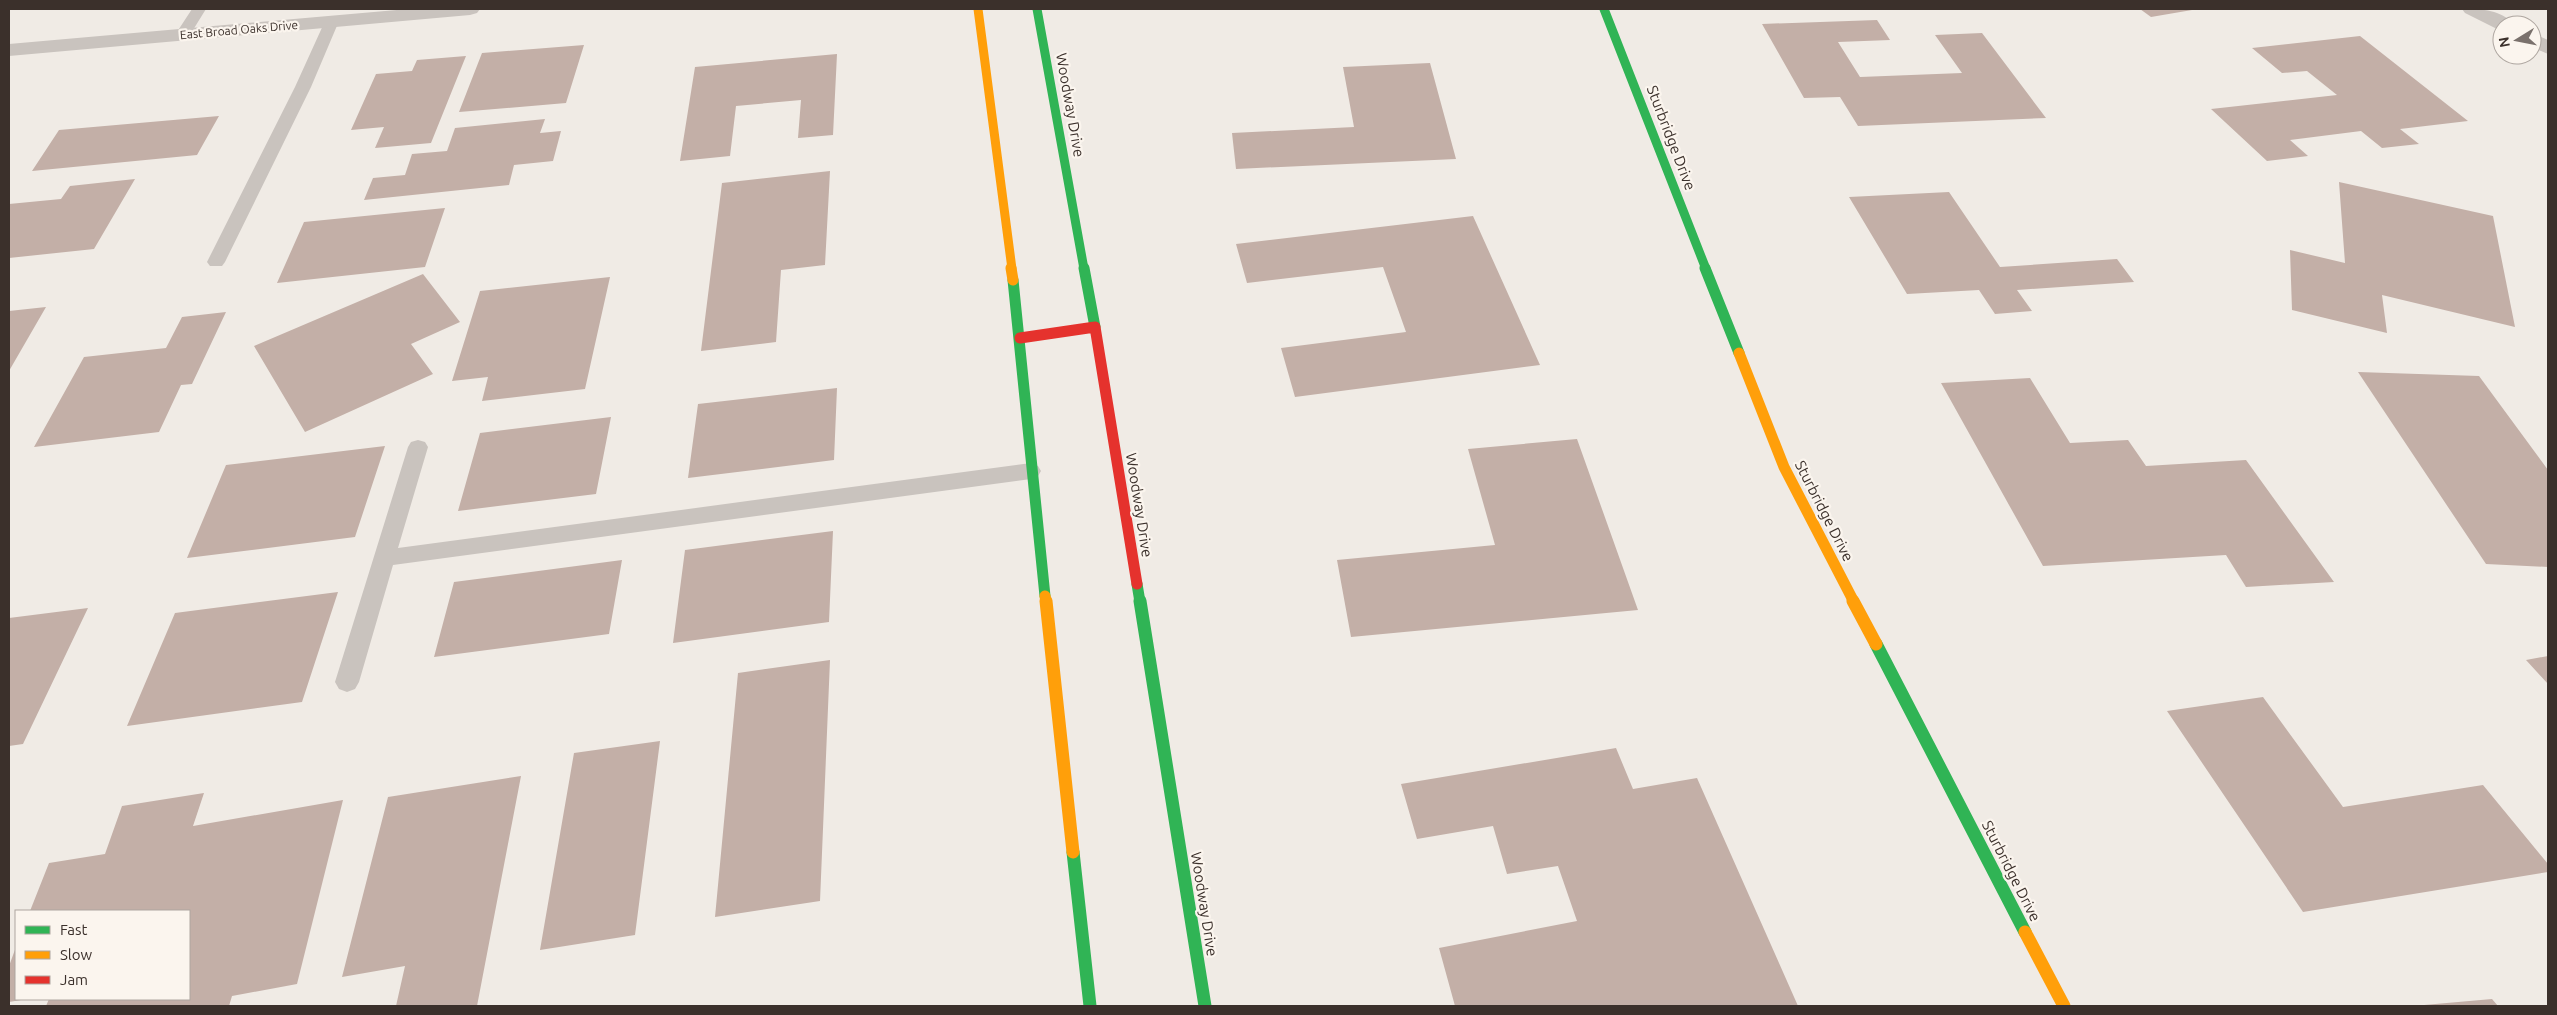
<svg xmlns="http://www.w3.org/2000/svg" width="2557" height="1015" font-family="Ubuntu,sans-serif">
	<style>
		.building { fill: #c3afa7 }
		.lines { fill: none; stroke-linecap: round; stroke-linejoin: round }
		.lane { fill: #c9c3be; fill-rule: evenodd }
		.street { fill: #c9c3be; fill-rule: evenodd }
		.fast-far2 { stroke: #30b455; stroke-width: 9 }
		.fast-far1 { stroke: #30b455; stroke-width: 11 }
		.fast { stroke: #30b455; stroke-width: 13 }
		.slow-far2 { stroke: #ff9f0a; stroke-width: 9 }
		.slow-far1 { stroke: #ff9f0a; stroke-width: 11 }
		.slow { stroke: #ff9f0a; stroke-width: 13 }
		.jam { stroke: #e5322d; stroke-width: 11 }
		.labels { text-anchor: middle; stroke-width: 4.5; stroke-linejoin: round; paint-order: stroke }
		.far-street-label { font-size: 12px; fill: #3b302b; stroke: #fbf5ee }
		.street-label { font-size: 15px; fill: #3b302b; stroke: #fbf5ee }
	</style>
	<rect width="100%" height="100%" fill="#f0ebe5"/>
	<path class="building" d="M2140,9H2192V10L2151,17Z
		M1877,20L1890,40L1838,42L1860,77L1962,73L1935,35L1982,33L2046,118L1858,126L1840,97L1804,98L1762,24Z
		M2360,36L2468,121L2400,129L2419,144L2382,148L2361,131L2290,140L2308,156L2267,161L2211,109L2337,95L2307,71L2282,73L2252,48Z
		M584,45L566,103L459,112L482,53Z
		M837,54L833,135L798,138L801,100L736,106L730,156L680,161L695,67Z
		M466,56L431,143L375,148L384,127L351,130L376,74L412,71L417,60Z
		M1430,63L1456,159L1236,169L1232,133L1354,127L1343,67Z
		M219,116L197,155L32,171L59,130Z
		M545,119L540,133L561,131L553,161L514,165L509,185L364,200L373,178L405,175L412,154L447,151L455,128Z
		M830,171L825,265L781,270L776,342L701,351L722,183Z
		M135,179L94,249L9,258V204L61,199L70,186Z
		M2339,182L2493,216L2515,327L2382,295L2387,333L2292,310L2290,250L2345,263Z
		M1949,192L2000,267L2117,259L2134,282L2017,290L2032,311L1995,314L1979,290L1907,294L1849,197Z
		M445,208L425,267L277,283L304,222Z
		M1473,216L1540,365L1295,397L1281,348L1406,332L1383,267L1247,283L1236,244Z
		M423,274L460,322L411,344L433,374L305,432L254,346Z
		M610,277L585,389L482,401L488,377L452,381L480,291Z
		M46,307L9,371V311Z
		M226,312L192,384L181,385L159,432L34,447L84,357L166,348L182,317Z
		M2358,372L2479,376L2548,470V567L2486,564Z
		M2030,378L2070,443L2128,440L2146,466L2246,460L2334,582L2246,587L2226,555L2043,566L1941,383Z
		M837,388L834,460L688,478L698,404Z
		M611,417L596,494L458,511L480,433Z
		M1577,439L1638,610L1351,637L1337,560L1495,545L1468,449Z
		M385,446L355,537L187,558L226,465Z
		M833,531L829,622L673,643L685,550Z
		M622,560L609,634L434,657L454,582Z
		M338,592L302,702L127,726L175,613Z
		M88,608L23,744L9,746V618Z
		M2548,656V684L2526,660Z
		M830,660L820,901L715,917L738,673Z
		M2263,697L2343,807L2483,785L2548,864V872L2303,912L2167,711Z
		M660,741L635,935L540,950L574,753Z
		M1616,748L1633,789L1697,778L1798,1006H1455L1439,948L1577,921L1558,866L1507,874L1493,826L1417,839L1401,784Z
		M521,776L477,1006H396L405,966L342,977L388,797Z
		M204,793L193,826L343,800L297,984L232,996L229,1006H46L49,999H189V911H30L49,863L105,854L122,806Z
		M16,947V999L21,1000L9,1002V966Z
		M2492,999L2498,1006H2424V1005Z"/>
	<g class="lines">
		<path class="lane" d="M192,9H206L188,38H178L175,35Z
			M332,17L339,21L311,87L225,262L222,266H210L207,262L295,87L325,21Z
			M418,440L425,442L428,447L398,548L1031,463L1038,466L1041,471L1038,476L1031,479L393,565L359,682L355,689L347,692L339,689L335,682L408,447L411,442Z"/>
		<path class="street" d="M408,9H480L477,13L470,15L9,56V44Z
			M2462,9C2479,8 2503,10 2514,25H2502V30L2497,29L2465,13Z
			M2532,33L2548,40V54L2532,47Z"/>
		<path class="fast-far2" d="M1037,9L1084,269
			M1604,9L1706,269"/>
		<path class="fast-far1" d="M1084,268L1095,327
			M1705,268L1739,353
			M1013,280L1045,596
			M1137,584L1140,602"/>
		<path class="fast" d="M1140,601L1205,1006
			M1876,644L2025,932
			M1073,852L1090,1006"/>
		<path class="slow-far2" d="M978,9L1012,269"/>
		<path class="slow-far1" d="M1011,268L1013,280
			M1739,353L1784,467L1854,602
			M1045,596L1046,602"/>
		<path class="slow" d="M1046,601L1073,852
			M1853,601L1876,644
			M2025,932L2064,1006"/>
		<path class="jam" d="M1095,327L1137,584
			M1020,338L1095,327"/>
	</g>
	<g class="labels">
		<g class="far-street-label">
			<text transform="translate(239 30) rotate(-5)" y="4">East Broad Oaks Drive</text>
		</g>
		<g class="street-label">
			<text transform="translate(1070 105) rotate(80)" y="5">Woodway Drive</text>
			<text transform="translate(1671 138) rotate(69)" y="5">Sturbridge Drive</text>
			<text transform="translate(1139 505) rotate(81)" y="5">Woodway Drive</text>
			<text transform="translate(1824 511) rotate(63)" y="5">Sturbridge Drive</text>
			<text transform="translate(2011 871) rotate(63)" y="5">Sturbridge Drive</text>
			<text transform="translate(1204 904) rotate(81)" y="5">Woodway Drive</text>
		</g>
	</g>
	<rect width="2557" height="1015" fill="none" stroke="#3b302b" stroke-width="20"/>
	<rect x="15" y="910" width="175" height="90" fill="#fbf5ee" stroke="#aea6a0"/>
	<rect x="25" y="926" width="25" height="8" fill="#30b455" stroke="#aea6a0"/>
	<text x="60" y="935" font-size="15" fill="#3b302b">Fast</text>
	<rect x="25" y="951" width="25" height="8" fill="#ff9f0a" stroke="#aea6a0"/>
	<text x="60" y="960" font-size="15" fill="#3b302b">Slow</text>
	<rect x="25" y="976" width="25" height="8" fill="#e5322d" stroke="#aea6a0"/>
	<text x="60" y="985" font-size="15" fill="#3b302b">Jam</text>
	<g transform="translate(2517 40) rotate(260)"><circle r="24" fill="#fbf5ee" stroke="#aea6a0"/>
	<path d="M0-4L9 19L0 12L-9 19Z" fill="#7a716c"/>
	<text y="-8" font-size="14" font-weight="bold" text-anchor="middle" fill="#3b302b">N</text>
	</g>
</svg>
